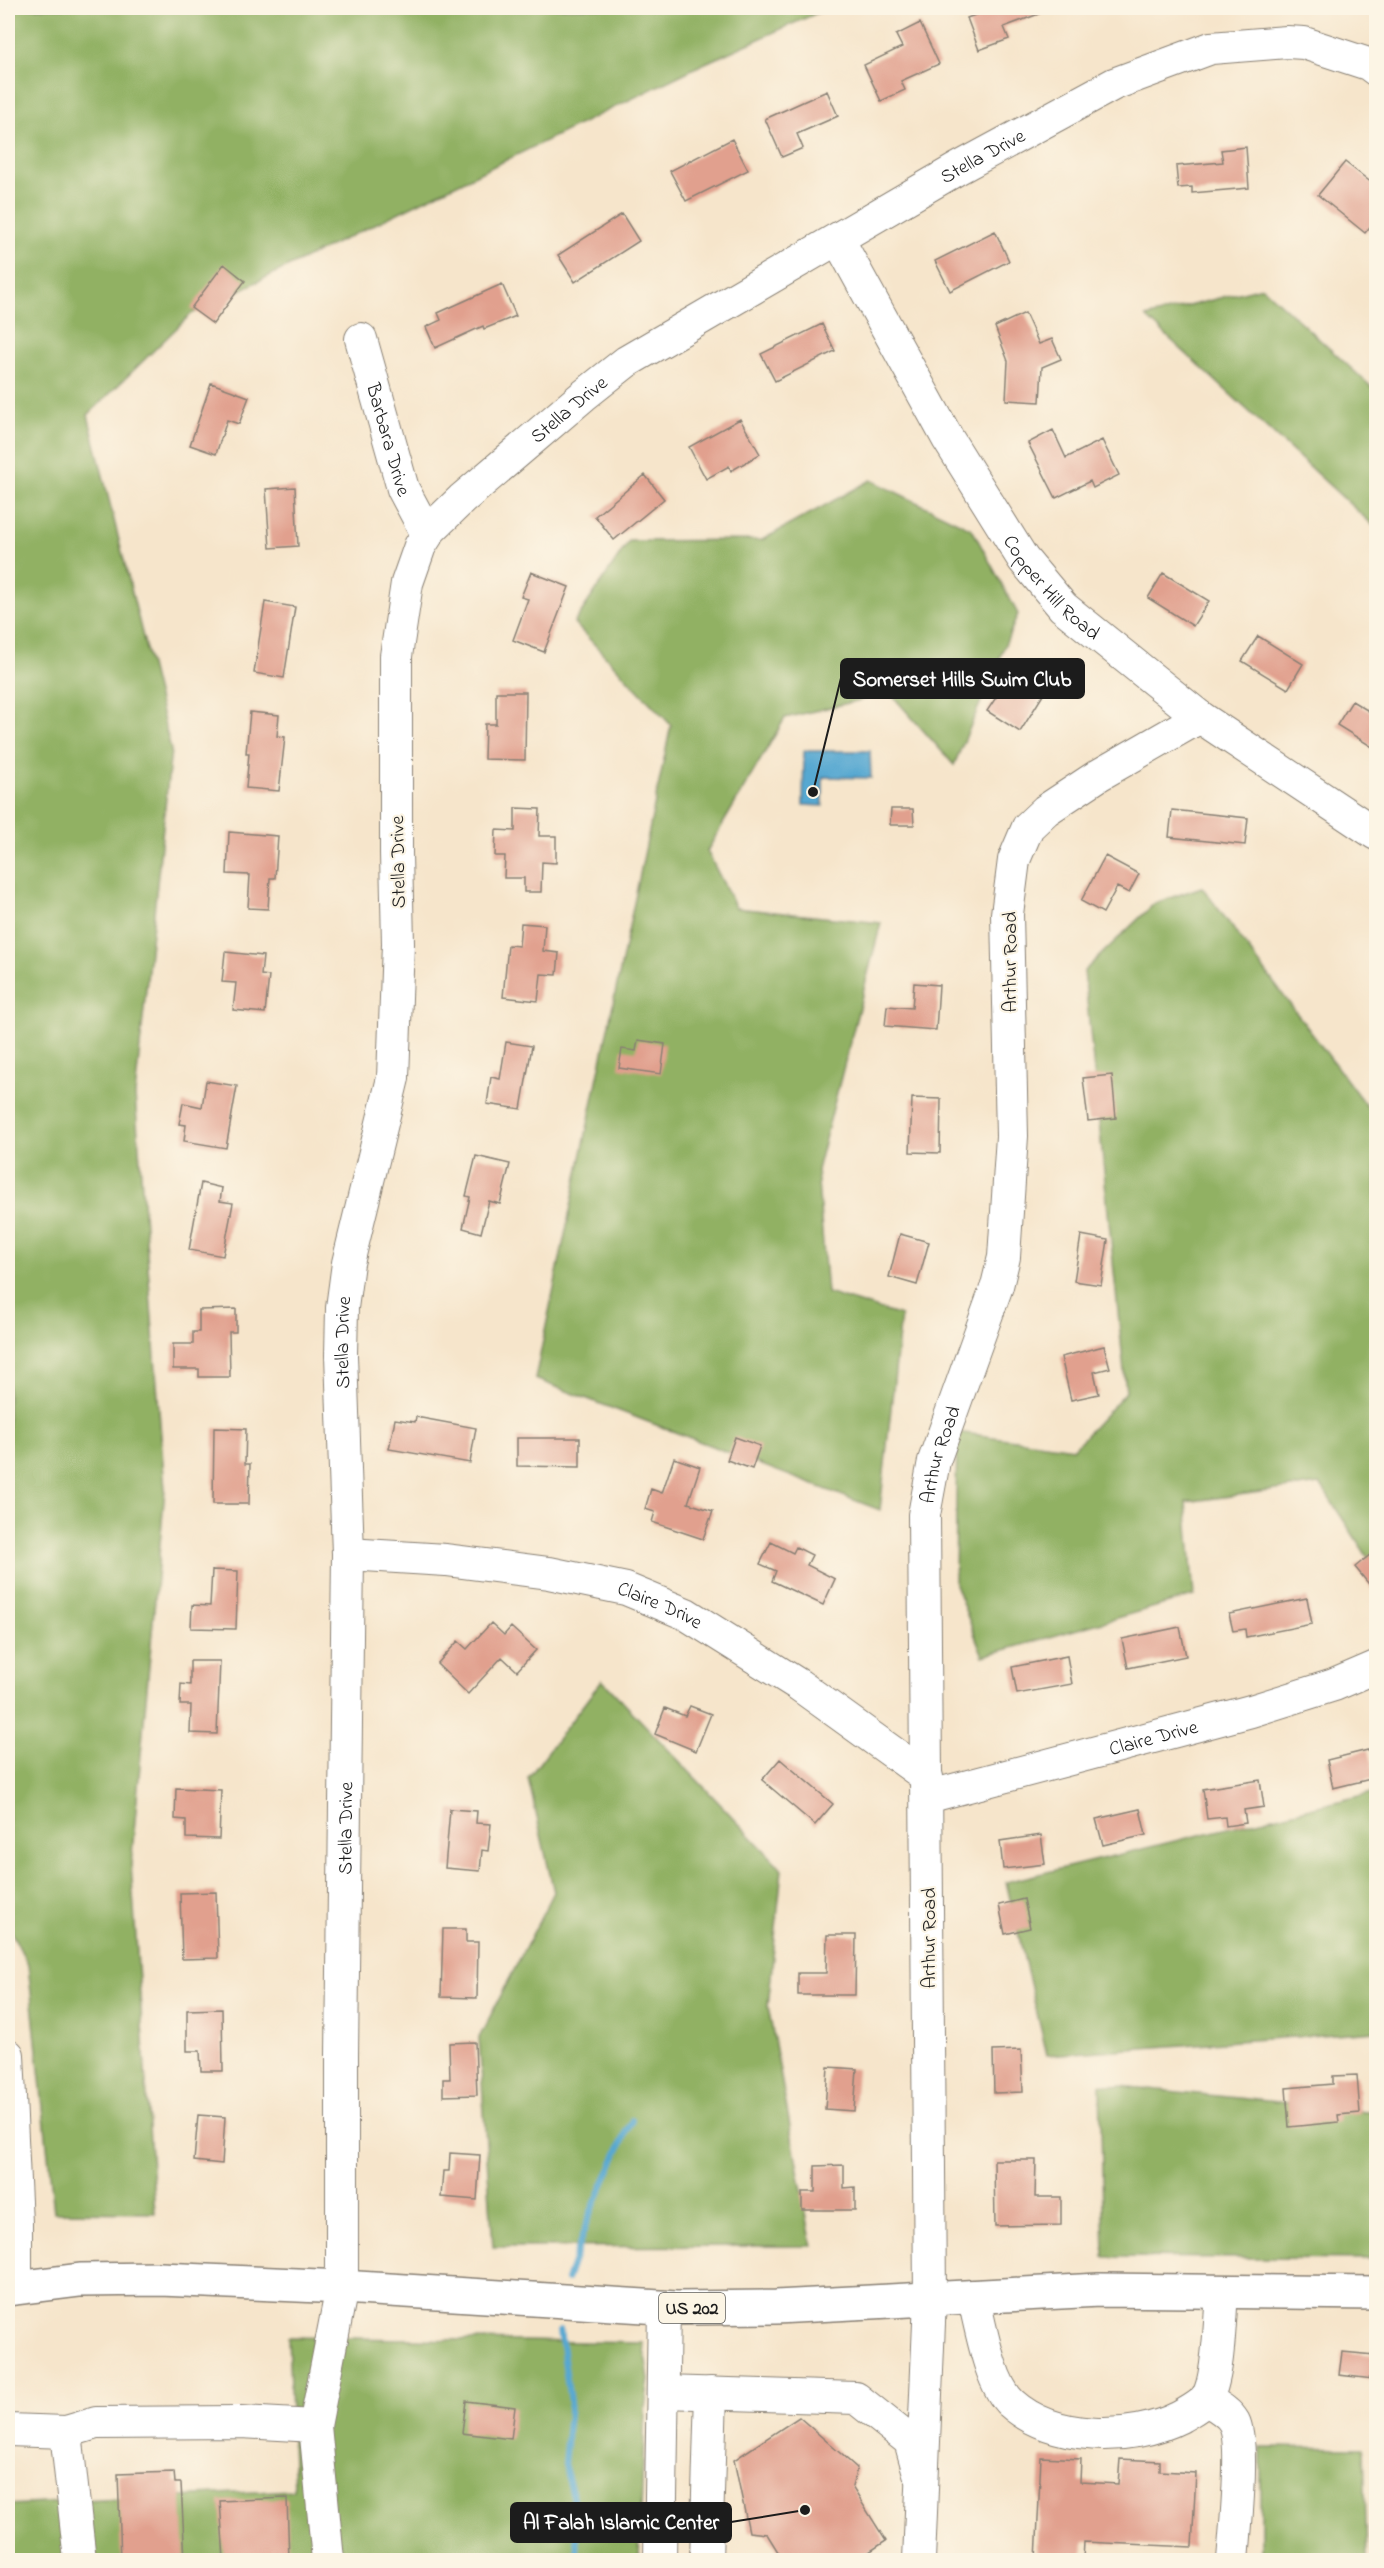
<svg xmlns="http://www.w3.org/2000/svg" width="1384" height="2568" font-family="'Indie Flower',sans-serif">
	<style>
		.forest { fill: #91b164; stroke: #566640; stroke-width: 1.5 }
		.water { fill: #56a8d1; stroke: #396276; stroke-width: 1.5 }
		.lines { fill: none; stroke-linecap: round; stroke-linejoin: round }
		.stream { stroke: #56a8d1; stroke-width: 6 }
		.building { fill: #e1a08e }
		.minor-casing { stroke: #898074; stroke-width: 34 }
		.highway-casing { stroke: #898074; stroke-width: 36 }
		.minor { stroke: #fff; stroke-width: 32 }
		.highway { stroke: #fff; stroke-width: 33 }
		.labels { text-anchor: middle; stroke-width: 4.5; stroke-linejoin: round; paint-order: stroke }
		.shield { fill: #fcf5e5; stroke: #5f5d58; stroke-width: 1.5 }
		.shield-label { font-size: 18px; font-weight: bold; fill: #1c1c1c }
		.street-label { font-size: 20px; fill: #1c1c1c; stroke: #fcf5e5 }
		.leader { fill: none; stroke: #1c1c1c; stroke-width: 2 }
		.callout-dot { fill: #1c1c1c; stroke: #fcf5e5; stroke-width: 2 }
		.callout { fill: #1c1c1c; stroke: #1c1c1c; stroke-width: 2 }
		.callout-label { font-size: 21px; text-anchor: middle; font-weight: bold; fill: #fff }
	</style>
	<rect width="100%" height="100%" fill="#fcf5e5"/>
	<filter id="ink" filterUnits="userSpaceOnUse"><feTurbulence type="fractalNoise" baseFrequency=".0167" numOctaves="2"/><feDisplacementMap in="SourceGraphic" scale="12" xChannelSelector="R" yChannelSelector="G"/><feConvolveMatrix kernelMatrix="1 2 1 2 8 2 1 2 1" color-interpolation-filters="sRGB"/></filter>
	<filter id="wash" filterUnits="userSpaceOnUse"><feTurbulence type="fractalNoise" baseFrequency=".008" numOctaves="4" result="noise"/><feDisplacementMap in="SourceGraphic" scale="24" xChannelSelector="R" yChannelSelector="G"/><feGaussianBlur stdDeviation="1.35" result="paint"/><feColorMatrix in="noise" values="0 0 0 0 0 0 0 0 0 0 0 0 0 0 0 0 0 1.4 0 .05"/><feComposite in="paint" operator="in"/></filter>
	<g filter="url(#wash)">
		<rect width="100%" height="100%" fill="#f6e5cb"/>
		<path class="forest" d="M10,8H828L701,65L191,314L88,415L171,750L135,1095L165,1489L131,1865L155,2213L54,2212L28,1965L8,1925V9Z
			M1262,287L1376,391V528L1146,317Z
			M871,480L972,529L1018,614L954,765L890,693L785,718L707,851L736,908L881,923L817,1170L827,1293L901,1316L880,1510L535,1379L671,725L574,623L629,541L762,540Z
			M1202,887L1376,1119V1570L1320,1484L1186,1502L1194,1596L983,1656L955,1584L957,1432L1074,1448L1126,1392L1084,971L1155,903Z
			M602,1680L782,1869L768,2006L812,2246L493,2247L479,2038L554,1892L528,1778Z
			M1376,1792V2031L1047,2055L1006,1882Z
			M1100,2084L1376,2112V2259L1104,2257Z
			M288,2337L643,2343L649,2379L645,2408L639,2560H8V2505L294,2490Z
			M1261,2447L1364,2448L1367,2560H1261Z"/>
		<path class="water" d="M804,751H870L871,778L823,777V806L803,805Z"/>
		<g class="lines">
			<path class="stream" d="M567,2280L589,2216L632,2120
				M560,2330L570,2402L564,2464L572,2492L578,2560"/>
		</g>
		<g id="blocks">
			<path class="building" d="M985,8H1052V9L1004,27L1009,39L979,50L967,18L986,11Z
				M920,23L939,64L901,81L905,90L881,101L864,65L902,47L896,35Z
				M827,91L838,116L797,134L803,148L782,157L765,119Z
				M732,139L748,170L686,201L670,171Z
				M1246,147L1249,188L1192,193V187L1178,188L1176,166L1223,162L1221,150Z
				M1345,162L1377,187V218L1365,233L1318,195Z
				M622,214L639,241L575,282L558,255Z
				M995,231L1009,261L950,291L935,261Z
				M224,264L245,281L213,324L191,308Z
				M502,284L516,316L484,329L483,326L435,348L426,327L441,320L438,313Z
				M1025,313L1039,344L1052,339L1061,359L1042,367L1040,402L1006,400L1008,361L995,327Z
				M822,324L835,351L775,381L761,354Z
				M211,383L249,397L239,424L227,420L216,454L190,445Z
				M740,419L760,454L731,471L729,466L706,479L689,447Z
				M1053,430L1066,458L1102,440L1119,475L1093,488L1090,481L1056,498L1028,443Z
				M645,475L664,499L614,540L595,516Z
				M295,487L298,546L270,548L266,489Z
				M531,572L569,587L544,652L513,640L528,599L521,597Z
				M1163,573L1209,601L1193,626L1148,598Z
				M265,602L295,607L284,678L254,673Z
				M1258,636L1303,664L1288,689L1242,661Z
				M1025,672L1048,687L1020,732L987,711L1001,690L1010,695Z
				M496,692H526L525,760L484,759L485,724H496Z
				M1352,701L1377,716V750L1337,725Z
				M250,712L279,715L277,736L285,737L279,791L246,788L249,753H246Z
				M515,808L540,809L539,836H556V863L542,862L541,892H524V878H504L505,856H495L496,830L515,831Z
				M891,809H913L914,825H890Z
				M1172,810L1248,818L1245,845L1169,837Z
				M229,832L278,836L275,878H270L268,909L248,908L250,875L227,874Z
				M1105,856L1139,874L1129,893L1117,887L1103,913L1081,901Z
				M521,923L545,925L543,951L559,953L557,975L541,974L538,1001L503,997L508,945L519,946Z
				M225,952L263,956L261,975L269,976L265,1013L233,1010L236,983L222,982Z
				M914,983L939,985L936,1030L885,1026L887,1006L912,1008Z
				M638,1040L665,1044L661,1074L619,1068L622,1049L636,1051Z
				M506,1042L532,1046L521,1109L487,1104L491,1077L500,1079Z
				M1112,1075L1116,1118L1088,1121L1083,1078Z
				M206,1081L237,1086L226,1148L184,1141L186,1125L179,1124L183,1103L202,1107Z
				M912,1098L941,1099L940,1153L910,1152Z
				M476,1156L510,1164L500,1204L489,1201L481,1233L463,1228L470,1197L466,1196Z
				M201,1183L222,1188L220,1201L233,1203L223,1256L189,1250Z
				M900,1234L929,1242L917,1285L889,1277Z
				M1081,1235L1108,1240L1101,1285L1074,1281Z
				M236,1309V1332H229L230,1377H199V1369H173V1344H193V1332H199V1310Z
				M1104,1346L1110,1368L1094,1372L1099,1394L1071,1400L1061,1357Z
				M416,1417L476,1428L470,1463L389,1449L395,1419L415,1422Z
				M214,1428L246,1429L245,1464H250L249,1504H213Z
				M735,1437L760,1446L752,1469L727,1460Z
				M517,1438H580V1467L517,1466Z
				M674,1458L700,1467L688,1503L713,1511L703,1539L652,1522L655,1512L645,1509L651,1489L662,1493Z
				M771,1542L793,1553L796,1547L812,1555L807,1565L835,1579L823,1605L772,1581L776,1571L760,1564Z
				M1377,1549V1594L1355,1567Z
				M212,1570L238,1571L236,1629L191,1628L192,1605L210,1606Z
				M1307,1598L1312,1624L1246,1637L1245,1629L1233,1631L1229,1614Z
				M491,1623L504,1635L511,1627L536,1650L517,1671L502,1657L468,1694L437,1664L458,1641L467,1649Z
				M1180,1627L1186,1656L1128,1668L1122,1639Z
				M1067,1656L1072,1684L1017,1694L1012,1667Z
				M190,1661H220L217,1734L190,1733L191,1705H180L181,1684L190,1685Z
				M690,1706L711,1714L696,1751L655,1734L665,1708L685,1716Z
				M1368,1750L1375,1778L1333,1788L1327,1760Z
				M780,1759L833,1804L815,1825L762,1780Z
				M1260,1780L1264,1807L1244,1810L1246,1823L1226,1826L1225,1817L1207,1819L1203,1789Z
				M176,1788L221,1790L219,1839L186,1838V1820L175,1819Z
				M450,1809L477,1811L476,1823L491,1824L488,1851L482,1850L480,1871L445,1868Z
				M1140,1809L1146,1835L1103,1845L1096,1819Z
				M1041,1835L1045,1864L1003,1869L1000,1841Z
				M216,1892L218,1958L182,1959L180,1893Z
				M1024,1899L1030,1928L1005,1934L999,1905Z
				M443,1929H466V1942H478L477,1998L441,1997Z
				M827,1935H856L855,1995H798V1973H826Z
				M222,2009L223,2071H201L200,2051H187V2010Z
				M475,2042L477,2095L443,2096V2079H450L449,2043Z
				M1021,2050L1023,2092L994,2093L993,2051Z
				M828,2067L857,2069L854,2111L825,2109Z
				M1357,2075L1360,2113L1338,2115L1339,2122L1289,2127L1286,2088L1333,2084V2076Z
				M198,2115L225,2117L222,2164L194,2161Z
				M450,2153L480,2155L477,2200L441,2197L443,2171H449Z
				M994,2160H1036L1035,2197H1061V2225L995,2226Z
				M844,2165V2188L855,2187V2210H802V2192H815V2166Z
				M1342,2352L1375,2355L1373,2379L1339,2375Z
				M466,2401L515,2407L511,2439L462,2433Z
				M799,2417L857,2468L852,2487L886,2541L857,2560H783L767,2534L749,2532L734,2460Z
				M1041,2457L1081,2459L1080,2482L1118,2484L1120,2459L1160,2461V2471L1196,2473L1192,2547L1084,2542L1083,2560H1036Z
				M174,2472L175,2483H181L185,2560H121L118,2474Z
				M287,2498L289,2560H224L220,2501Z"/>
		</g>
	</g>
	<g filter="url(#ink)">
		<use href="#blocks" fill-opacity="0" stroke="#898074" stroke-width="1.5"/>
		<g class="lines">
			<defs>
				<g id="minor">
					<path id="s1" d="M838,239L948,439L1023,559L1063,607L1200,717L1376,834"/>
					<path id="s2" d="M361,339L403,489L427,534"/>
					<path id="s3" d="M348,1554L446,1560L549,1573L626,1589L686,1614L799,1685L927,1777"/>
					<path id="s4" d="M927,1797L1251,1711L1334,1685L1376,1667"/>
					<path d="M8,2055L16,2223V2288"/>
					<path d="M973,2296C981,2326 989,2382 1011,2403C1053,2441 1131,2442 1180,2417C1188,2412 1199,2407 1206,2399C1219,2381 1220,2315 1222,2291"/>
					<path d="M663,2392L856,2398L910,2441L919,2473"/>
					<path d="M1205,2399C1215,2405 1228,2411 1234,2422C1245,2443 1235,2533 1233,2560"/>
					<path d="M315,2426L328,2560"/>
					<path id="s5" d="M8,2430L66,2432L96,2423L241,2422L315,2426L342,2287V2056L348,1554L341,1355L342,1308L348,1263L393,1078L398,944L396,853V656L407,583L420,546L431,529L462,499L583,396L626,362L957,169L1114,84L1211,48L1287,42L1304,43L1368,64L1376,70"/>
					<path d="M66,2432L80,2560"/>
					<path d="M660,2560L664,2307"/>
					<path d="M706,2560L711,2393"/>
					<path id="s6" d="M919,2560L930,2299L924,1515L934,1461L997,1286L1004,1257L1012,1136L1007,914L1014,860L1028,827L1046,810L1099,775L1200,717"/>
				</g>
				<path id="highway" d="M8,2289L80,2280L161,2279L342,2287L676,2308L776,2307L1099,2290L1376,2293"/>
			</defs>
			<use href="#minor" class="minor-casing"/>
			<use href="#highway" class="highway-casing"/>
			<use href="#minor" class="minor"/>
			<use href="#highway" class="highway"/>
		</g>
	</g>
	<g class="labels">
		<rect class="shield" x="659" y="2293" width="66" height="30" rx="4.5"/>
		<g class="shield-label">
			<text x="692" y="2314">US 202</text>
		</g>
		<g class="street-label">
			<text dy="7" stroke="none"><textPath href="#s5" startOffset="2889">Stella Drive</textPath></text>
			<text dy="7" stroke="none"><textPath href="#s5" startOffset="2403">Stella Drive</textPath></text>
			<text dy="7" stroke="none"><textPath href="#s2" startOffset="104">Barbara Drive</textPath></text>
			<text dy="7" stroke="none"><textPath href="#s1" startOffset="410">Copper Hill Road</textPath></text>
			<text transform="translate(397 862) rotate(-91)" y="7">Stella Drive</text>
			<text transform="translate(1009 962) rotate(-90)" y="7">Arthur Road</text>
			<text dy="7" stroke="none"><textPath href="#s5" startOffset="1395">Stella Drive</textPath></text>
			<text dy="7" stroke="none"><textPath href="#s6" startOffset="1108">Arthur Road</textPath></text>
			<text dy="7" stroke="none"><textPath href="#s3" startOffset="318">Claire Drive</textPath></text>
			<text dy="7" stroke="none"><textPath href="#s4" startOffset="234">Claire Drive</textPath></text>
			<text dy="7" stroke="none"><textPath href="#s5" startOffset="909">Stella Drive</textPath></text>
			<text transform="translate(928 1938) rotate(-90)" y="7">Arthur Road</text>
		</g>
	</g>
	<path class="leader" d="M813 792L841 678M805 2510L731 2522"/>
	<g class="callout-dot">
		<circle cx="813" cy="792" r="6"/>
		<circle cx="805" cy="2510" r="6"/>
	</g>
	<g class="callout">
		<rect x="841" y="659" width="243" height="39" rx="6"/>
		<rect x="511" y="2503" width="220" height="39" rx="6"/>
	</g>
	<g class="callout-label">
		<text x="962" y="686">Somerset Hills Swim Club</text>
		<text x="621" y="2529">Al Falah Islamic Center</text>
	</g>
	<rect width="1384" height="2568" fill="none" stroke="#fcf5e5" stroke-width="30"/>
</svg>
